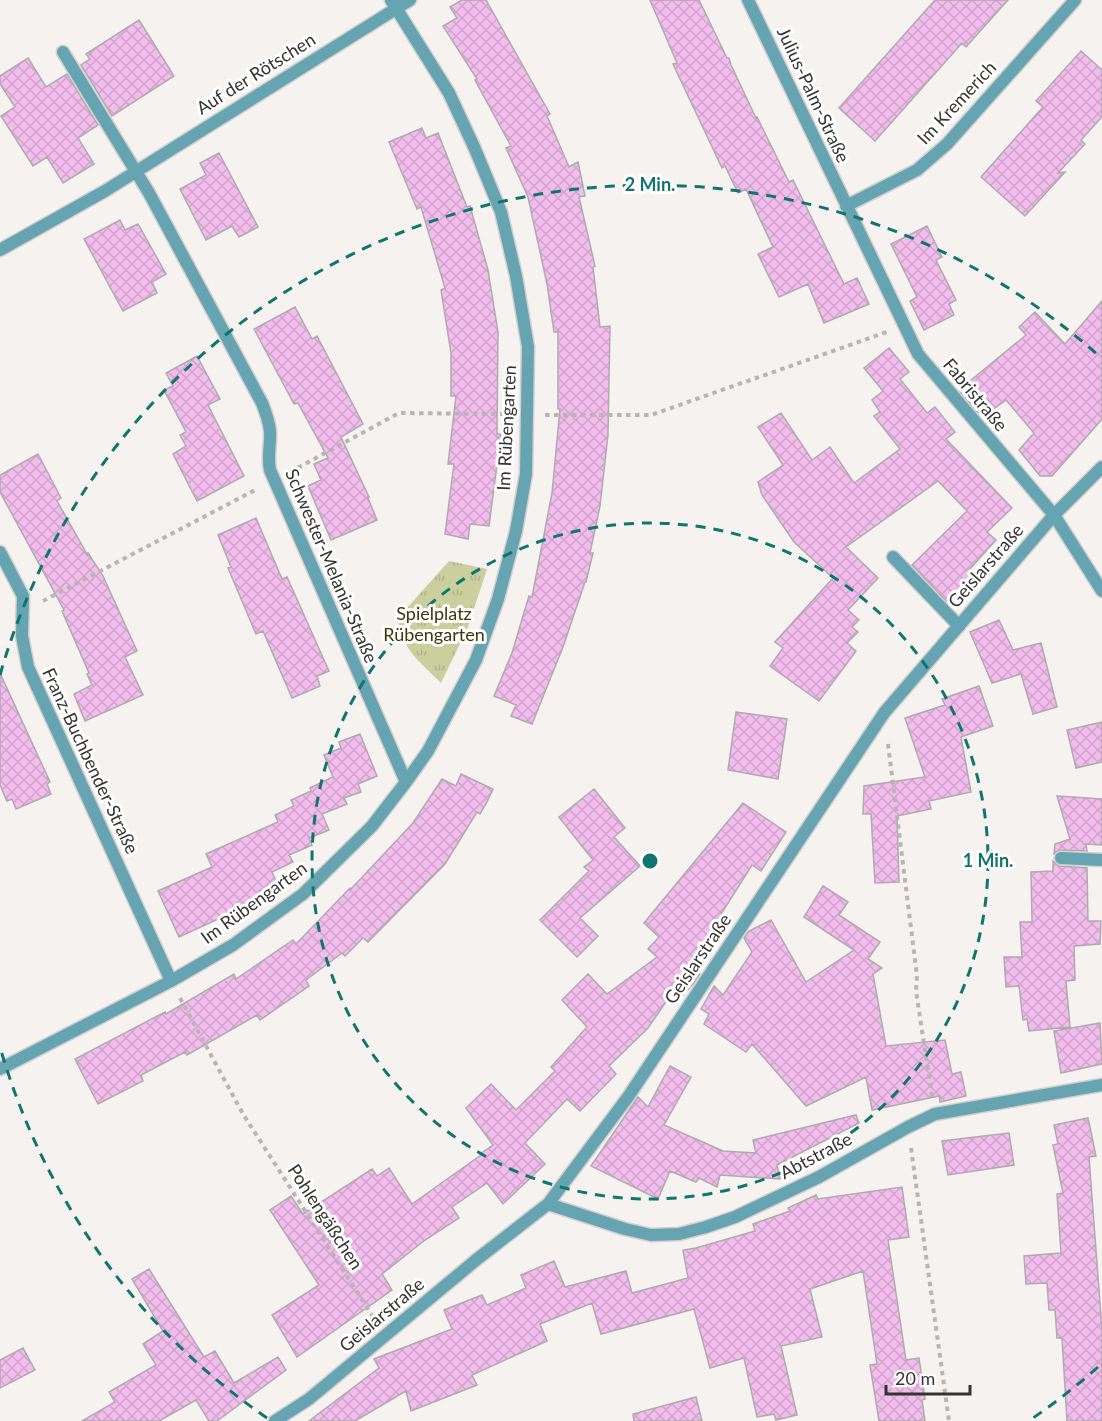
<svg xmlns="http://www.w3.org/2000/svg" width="1102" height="1421" font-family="Lato,sans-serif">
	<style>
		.park { fill: url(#park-tufts) }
		.building { fill: url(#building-cross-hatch); stroke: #aeabae; stroke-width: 1.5 }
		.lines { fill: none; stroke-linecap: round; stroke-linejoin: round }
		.service-casing { stroke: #d3d0cd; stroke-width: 15 }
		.minor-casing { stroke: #d3d0cd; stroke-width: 15 }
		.tertiary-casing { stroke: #d3d0cd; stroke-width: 15 }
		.path { stroke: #b8b5b2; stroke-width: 4; stroke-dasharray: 4.5 4.5; stroke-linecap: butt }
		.service { stroke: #67a4b1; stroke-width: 12 }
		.minor { stroke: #67a4b1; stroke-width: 12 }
		.tertiary { stroke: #67a4b1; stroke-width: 12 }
		.ring { fill: none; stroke: #0f766e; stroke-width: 3; stroke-dasharray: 10 8 }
		.labels { text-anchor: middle; stroke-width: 6; stroke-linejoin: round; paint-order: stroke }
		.street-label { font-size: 18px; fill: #363433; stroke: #fff }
		.park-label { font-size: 18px; fill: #383a06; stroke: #fff }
		.centre { fill: #0f766e; stroke: #fff; stroke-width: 3 }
		.ring-label { font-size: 18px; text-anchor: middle; font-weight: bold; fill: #0f766e; stroke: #fff; stroke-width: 6; stroke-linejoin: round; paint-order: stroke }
	</style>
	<defs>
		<pattern id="park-tufts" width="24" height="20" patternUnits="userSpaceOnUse" patternTransform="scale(1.5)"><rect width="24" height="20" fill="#cbcf9e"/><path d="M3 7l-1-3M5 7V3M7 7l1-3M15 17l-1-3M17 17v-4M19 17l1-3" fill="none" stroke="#afb289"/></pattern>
		<pattern id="building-cross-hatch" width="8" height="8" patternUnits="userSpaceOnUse" patternTransform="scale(1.5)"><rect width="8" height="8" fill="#f2bdec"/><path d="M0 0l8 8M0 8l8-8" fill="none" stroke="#d0a3cb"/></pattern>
	</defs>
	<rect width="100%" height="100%" fill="#f6f2ef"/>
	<path class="park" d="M449,561L487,569L468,627L441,683C419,661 402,650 398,618Z"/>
	<path class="building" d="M462,0H486L550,114L547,116L569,167L578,162L585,196L579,197L595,266L593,267L600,327L610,326L608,435L600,506L590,553H593L586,582H585L563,647L532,724L511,716L516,705L494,696L512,653L529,596L532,597L552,493L560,409H558V332H554L547,284L528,197L506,148L511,146L475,80L477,79L443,26L457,18L450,7Z
		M650,0H699L727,58H729L731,65L756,118L757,117L789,182L793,180L844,284L857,278L869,304L824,323L808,284L779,297L758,254L773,247L746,189L738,193L725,166L722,168L673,64L677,63Z
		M935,0H1008L966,47L962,43L875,141L839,108Z
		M139,20L174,76L112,116L81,65L90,59L86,54Z
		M1081,51L1102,70V117L1081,140L1085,144L1058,173L1065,172L1025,216L981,177L1043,107L1036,101Z
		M28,58L46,87L67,74L98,125L78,138L94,164L63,183L47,157L33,166L1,116L15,107L0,84V76Z
		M422,128L426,138L438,133L467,207L470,206L488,270L498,332L497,434H501L489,526L470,524L468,539L445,534L454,464H448L456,396H451V353L441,290L445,288L421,207L417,209L389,142Z
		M219,153L258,227L239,237L232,226L206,240L180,189L206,175L200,163Z
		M120,220L125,230L138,224L166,274L152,282L157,293L123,311L84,239Z
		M927,226L942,257L936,260L956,300L949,304L954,315L924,330L910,301L917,297L891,244Z
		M1102,301V419L1052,476H1040L1019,450L1034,433L1006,400L991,411L987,406L978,413L959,390L1026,335L1019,327L1035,312L1065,344Z
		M295,307L312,339L317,336L363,424L341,437L369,497L368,498L377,520L331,540L308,486L321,480L314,464L328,458L298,403L294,404L254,329Z
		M889,348L909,372L900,379L927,413L935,407L955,432L946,439L1012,508L987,532L996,540L969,570L975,576L948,603L912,565L967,511L938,481L846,547L878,578L848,610L859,620L852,627L858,632L847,643L856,651L819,701L770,666L783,648L775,642L833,578L794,542L762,495L758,482L783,465L758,427L781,413L812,460L830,447L854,483L900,449L874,416L880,412L872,400L883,391L864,368Z
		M197,356L220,399L208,405L244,476L197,501L173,454L186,446L180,435L186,432L164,390L173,386L166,373Z
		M38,454L61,498L57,501L87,554L88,553L103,576L137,651L125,657L143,695L85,721L74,694L92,685L87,674L89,673L62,611L64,610L0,492V475Z
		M256,518L282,579L287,577L329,671L317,676L320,686L292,698L263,631L256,634L228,568L231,567L218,535Z
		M999,620L1013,650L1041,643L1057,707L1033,714L1021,674L992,683L970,632Z
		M0,673L50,782L47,784L51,794L16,809L12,799L7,801L0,785Z
		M979,686L993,726L961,737L971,792L929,801L931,809L897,816L899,882L875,883L871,814H863L864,786L925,777L905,718L945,705L942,699Z
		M736,712L787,719L778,779L728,770Z
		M1102,722V762L1076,768L1067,730Z
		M360,734L377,776L358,784L361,792L344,798L347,804L322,814L329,830L309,838L312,845L289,855L293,862L272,872L277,883L259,891L262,899L179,937L158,891L212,867L206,854L278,822L275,815L294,806L291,800L311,791L310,788L333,777L324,755L341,748L339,742Z
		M461,774L493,789L487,802L480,814L477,812L445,864L368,942L363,938L345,956L342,953L306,980L309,986L260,1020L257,1015L187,1055L185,1052L141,1075L143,1081L98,1104L75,1059L165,1012L166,1014L234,974L236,979L293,940L296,944L350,888L351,889L413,823L442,779L456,786Z
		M594,789L625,828L614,837L640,866L580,918L598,936L577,957L540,920L589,871L584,867L593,860L559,817Z
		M1057,796L1102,799V845L1086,844L1087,851L1061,850L1054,854L1055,844L1070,839Z
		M743,803L786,832L761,871L752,865L689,965L700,974L693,984L682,996L674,990L648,1028L609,1066L616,1074L580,1111L567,1099L525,1143L545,1164L503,1204L487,1183L452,1207L459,1218L425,1240L382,1274L392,1290L297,1357L272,1315L319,1285L270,1210L291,1196L303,1214L372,1169L377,1176L389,1168L412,1204L481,1155L480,1154L493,1145L466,1108L491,1084L516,1110L555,1071L551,1067L587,1027L562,1000L588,974L607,994L657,957L648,949L659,937L644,923Z
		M1053,861L1060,866L1087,868L1088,921H1101L1100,944L1074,946L1075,980L1066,981L1070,1027L1029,1031L1027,1019L1023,1020L1019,986L1006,987L1004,957H1022L1020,922H1032L1031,872L1053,871Z
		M823,886L848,902L839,915L880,942L868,959L882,968L873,974L886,1046L945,1040L952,1074L961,1072L966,1096L940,1102L939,1096L872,1110L866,1077L806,1106L752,1044L746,1052L704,1024L709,1014L701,1009L714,986L723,995L752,952L744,938L749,931L771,920L806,982L854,950L804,917Z
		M1100,1023L1102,1064L1061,1073L1054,1031Z
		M670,1066L691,1077L664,1125L723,1151L756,1153L753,1140L856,1115L859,1123L777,1165L780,1179L720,1175L717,1187L699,1178L696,1182L670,1171L658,1199L591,1166L638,1097L648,1107Z
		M1088,1118L1096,1156L1089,1157L1102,1330V1421H1067L1062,1338H1057L1055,1310H1049L1047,1283L1026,1284L1024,1256L1061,1253L1057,1194L1063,1193L1053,1145L1058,1144L1054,1125Z
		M1009,1133L1014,1165L948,1175L942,1141Z
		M902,1187L909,1237L888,1240L906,1360L919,1358L925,1399L922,1400L925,1421H879L870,1365L877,1364L863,1271L810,1289L822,1337L781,1346L797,1415L776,1420L774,1414L757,1417L744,1358L710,1368L694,1309L601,1334L592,1303L540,1324L547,1341L472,1375L477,1385L411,1411L406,1391L355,1421H309L379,1368L374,1359L452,1329L444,1310L482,1295L487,1305L526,1288L521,1275L554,1261L565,1287L626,1271L632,1293L688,1278L683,1250L696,1248L755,1231L753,1224L790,1211L788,1208L816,1195L818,1199Z
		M149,1269L204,1357L215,1351L234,1383L278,1357L286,1370L217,1421H209L196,1400L159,1421H82L115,1402L109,1392L156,1365L143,1344L163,1331L132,1279Z
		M23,1348L35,1370L0,1388V1360Z
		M696,1397L702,1421H634L633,1414Z"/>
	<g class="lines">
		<defs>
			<path id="service" d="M893,557L959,626
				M1061,858L1102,860"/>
			<path id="minor" d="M748,0L918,354L1054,515L1102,591
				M63,52L149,193L262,403C266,413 269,421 270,431C271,444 267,457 270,470L406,782
				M846,206L917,170L947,144L1075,0
				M0,250L105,191L410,0
				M0,552L23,596L22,636L28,667L171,981
				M0,1069L171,981L233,945L303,894L372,826L406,782L428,751L476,660L498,599L516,531L526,474L528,347L516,276L501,212L475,149L449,93L391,0"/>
			<path id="tertiary" d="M548,1204L625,1229L651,1235L679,1234L706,1227L735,1217L819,1177L908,1127L935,1114L1102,1085
				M275,1421L309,1399L476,1260L548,1204L628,1097L884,713L1054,515L1102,467"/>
		</defs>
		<use href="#service" class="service-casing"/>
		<use href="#minor" class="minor-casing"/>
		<use href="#tertiary" class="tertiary-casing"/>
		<path class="path" d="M545,415H651L887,332
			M290,472L399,413L508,414
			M43,601L257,489
			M888,744L917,976L916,991L932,1096
			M180,998L243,1114L375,1320
			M911,1148L949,1421"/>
		<use href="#service" class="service"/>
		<use href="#minor" class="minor"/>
		<use href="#tertiary" class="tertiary"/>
	</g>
	<g class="ring">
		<circle cx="650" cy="861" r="338"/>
		<path d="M1098 1367A676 676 0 0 1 1033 1418M267 1418A676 676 0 0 1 0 1047M0 675A676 676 0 0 1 1098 355"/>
	</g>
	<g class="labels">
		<g class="street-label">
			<text transform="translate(256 74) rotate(-32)" y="6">Auf der Rötschen</text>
			<text transform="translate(813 95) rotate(65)" y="6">Julius-Palm-Straße</text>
			<text transform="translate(957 103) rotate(-47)" y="6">Im Kremerich</text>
			<text transform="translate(975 395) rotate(50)" y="6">Fabristraße</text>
			<text transform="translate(507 428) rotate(-87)" y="6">Im Rübengarten</text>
			<text transform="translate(331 566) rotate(67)" y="6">Schwester-Melania-Straße</text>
			<text transform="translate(986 566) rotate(-49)" y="6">Geislarstraße</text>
			<text transform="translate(90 761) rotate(65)" y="6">Franz-Buchbender-Straße</text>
			<text transform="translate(254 903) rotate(-36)" y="6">Im Rübengarten</text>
			<text transform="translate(698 959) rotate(-56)" y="6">Geislarstraße</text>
			<text transform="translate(816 1156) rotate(-28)" y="6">Abtstraße</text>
			<text transform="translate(325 1217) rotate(57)" y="6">Pohlengäßchen</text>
			<text transform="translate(382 1315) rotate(-40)" y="6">Geislarstraße</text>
		</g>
		<g class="park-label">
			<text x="434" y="620">Spielplatz<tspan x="434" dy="21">Rübengarten</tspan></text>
		</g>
	</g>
	<circle cx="650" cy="861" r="9" class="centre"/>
	<g class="ring-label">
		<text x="650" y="191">2 Min.</text>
		<text x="988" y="867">1 Min.</text>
	</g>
	<path d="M886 1385v9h84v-9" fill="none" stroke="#363433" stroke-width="3"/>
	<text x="895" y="1385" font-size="18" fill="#363433" stroke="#ffffff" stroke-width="4.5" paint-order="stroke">20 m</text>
</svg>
